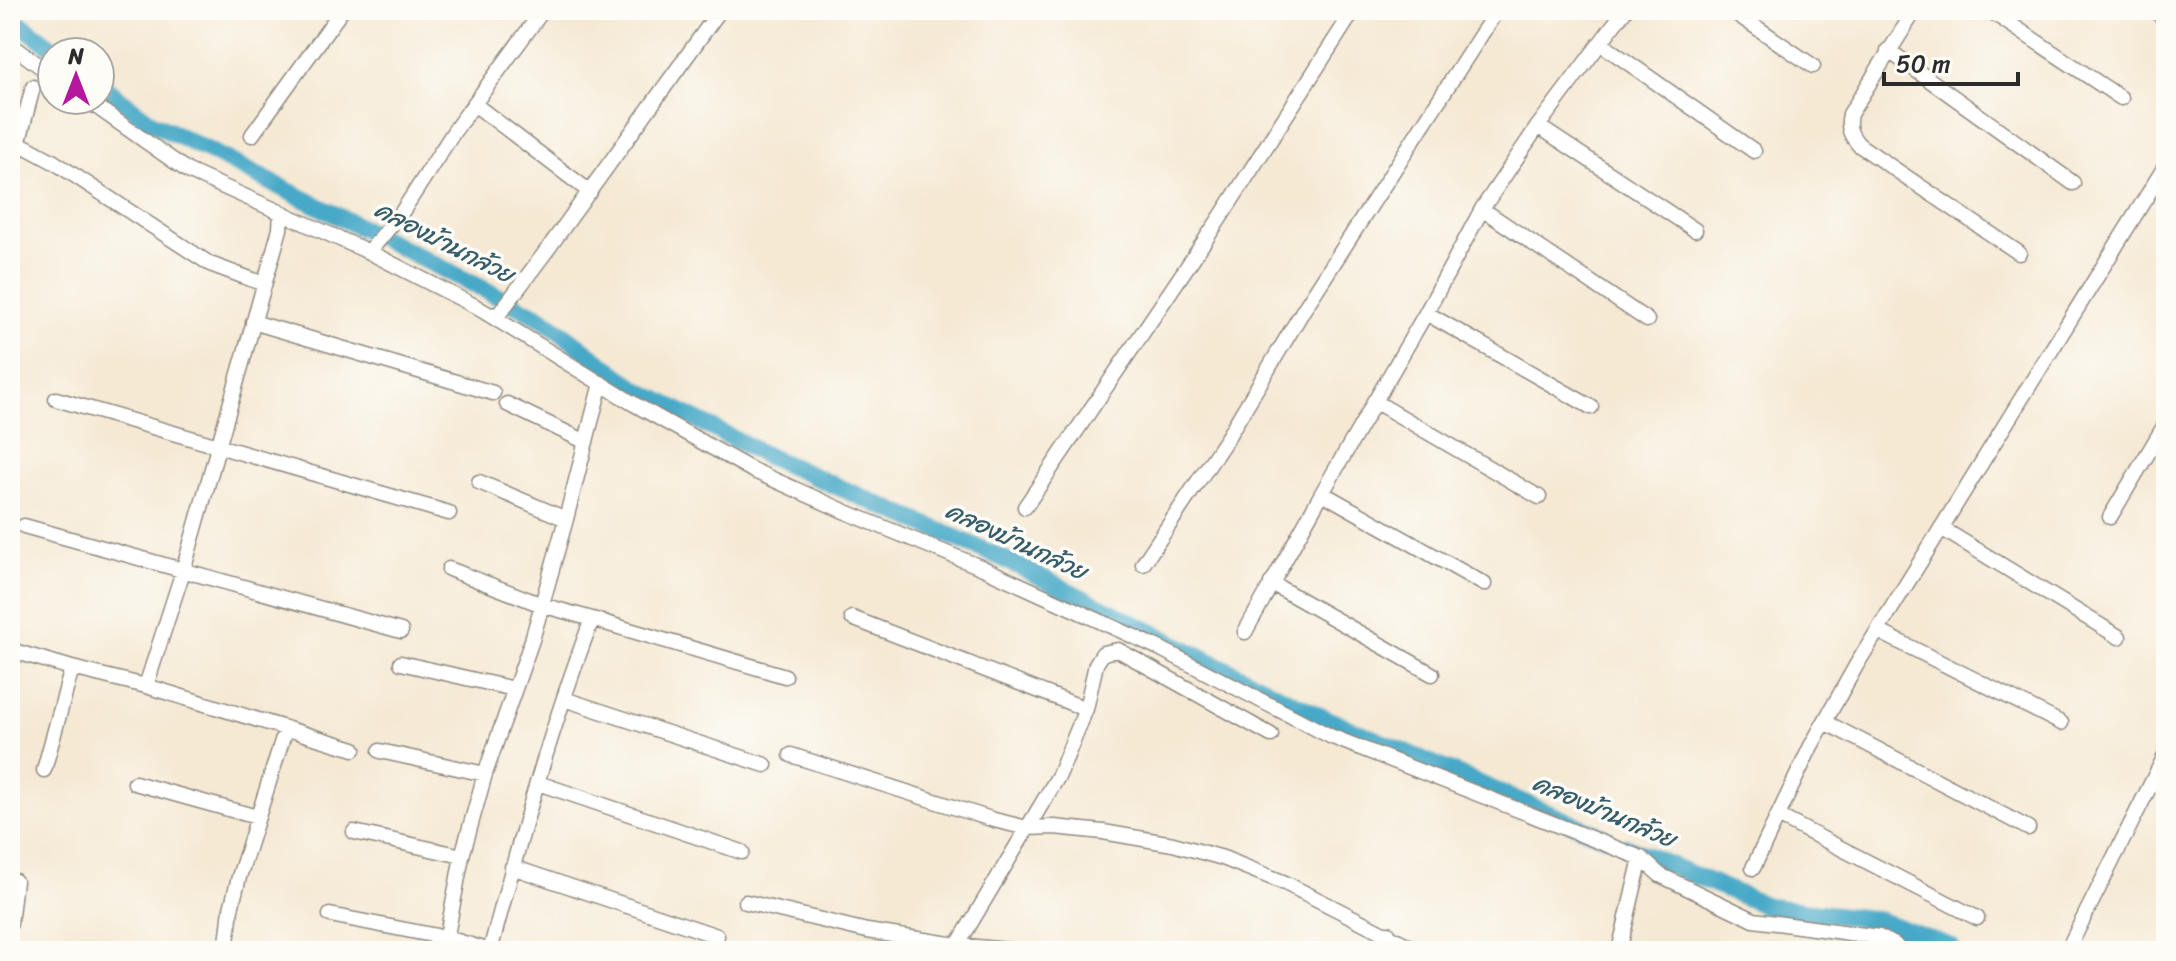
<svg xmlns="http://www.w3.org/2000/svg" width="2176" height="961" font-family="Sriracha,'Playpen Sans Thai',sans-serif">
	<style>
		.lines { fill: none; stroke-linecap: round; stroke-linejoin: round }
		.canal { stroke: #47a9c7; stroke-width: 18 }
		.street-casing { stroke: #908a80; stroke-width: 17 }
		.street { stroke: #fff; stroke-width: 14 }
		.labels { text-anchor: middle; stroke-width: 7; stroke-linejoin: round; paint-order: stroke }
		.water-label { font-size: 24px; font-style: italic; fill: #365d69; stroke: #fdfcf7 }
	</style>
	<rect width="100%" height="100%" fill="#fdfcf7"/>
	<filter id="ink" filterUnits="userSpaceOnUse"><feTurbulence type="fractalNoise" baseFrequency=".0125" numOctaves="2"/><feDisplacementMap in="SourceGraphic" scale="16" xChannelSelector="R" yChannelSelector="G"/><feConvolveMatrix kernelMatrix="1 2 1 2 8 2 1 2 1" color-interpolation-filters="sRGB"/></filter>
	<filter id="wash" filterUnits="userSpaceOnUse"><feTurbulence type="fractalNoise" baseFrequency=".006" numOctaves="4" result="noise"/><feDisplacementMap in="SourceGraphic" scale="32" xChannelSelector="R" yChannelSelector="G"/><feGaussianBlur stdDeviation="1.8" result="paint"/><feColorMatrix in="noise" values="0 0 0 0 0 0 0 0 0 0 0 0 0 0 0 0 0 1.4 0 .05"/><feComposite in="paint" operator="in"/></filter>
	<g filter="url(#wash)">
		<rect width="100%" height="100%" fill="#f5e9d4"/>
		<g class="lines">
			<path class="canal" d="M10,16L58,52
				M100,84L149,121L543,319L636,389L767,456L1002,558L1318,715L1604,837
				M1627,847L1769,907L1878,920L1951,947L1952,951"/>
		</g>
	</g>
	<g filter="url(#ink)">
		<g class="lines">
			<defs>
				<path id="street" d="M1731,10L1813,66
					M1915,10L1850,114C1847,127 1850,135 1859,145L2019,253
					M1989,10L2121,98
					M2153,10L2166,19
					M1600,43L1754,151
					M10,44L52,75
					M1888,50L2073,183
					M87,100L188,171L369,252L475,306L634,404L752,470L846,512L983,568L1159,648L1330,736L1641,858L1660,875L1754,920L1879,937L1895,945L1900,951
					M474,104L590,192
					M1538,126L1695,230
					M252,135L342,10
					M10,140L17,142L54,162L210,264L264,284
					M10,175L33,87
					M1482,209L1647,320
					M369,252L402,212L455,130L543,10
					M1426,313L1591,407
					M490,315L499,314L550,246L720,10
					M253,322L493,393
					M56,399L449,513
					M1374,401L1539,497
					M507,404L586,442
					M479,482L566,519
					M1322,493L1484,584
					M1025,507L1220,218L1354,10
					M2110,517L2166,423
					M24,526L401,631
					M1941,528L2119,637
					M1143,564L1227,438L1304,309L1497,10
					M449,569L542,605L592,619C551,727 520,839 490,951
					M1271,583L1432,674
					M852,618L1086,709
					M592,619L785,676
					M1878,631L2061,723
					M1245,632L1322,493L1426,313L1482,209L1538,126L1625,10
					M10,650L72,668L146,686L354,749
					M401,663L514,689
					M146,686L183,571L280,229L281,212
					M564,699L765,765
					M1825,722L2028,828
					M380,751L485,774
					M791,755L994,820L1027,828L1054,827L1103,832L1173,844L1223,858L1285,883L1419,951
					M44,770L72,668
					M135,783L257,817
					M538,783L742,852
					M1778,816L1977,918
					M354,832L462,856
					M512,867L717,936
					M1753,868L1811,746L1857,664L2166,165
					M746,902L867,931L956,945L1018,951
					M330,915L447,938L490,951
					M10,924L15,881
					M226,951L231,909L239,877L286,728
					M444,951L462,856L485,774L532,640L566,519L601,383
					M954,951L1059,775L1086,709L1096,664L1103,653L1118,650L1271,735
					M1382,951L1388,933
					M1619,951L1641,858
					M2067,951L2166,754"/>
			</defs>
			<use href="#street" class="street-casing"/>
			<use href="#street" class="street"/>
		</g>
	</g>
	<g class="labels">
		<g class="water-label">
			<text transform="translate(444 242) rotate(27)" y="8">คลองบ้านกล้วย</text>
			<text transform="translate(1016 541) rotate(25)" y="8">คลองบ้านกล้วย</text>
			<text transform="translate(1604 811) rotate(23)" y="8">คลองบ้านกล้วย</text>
		</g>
	</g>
	<rect width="2176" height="961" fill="none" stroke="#fdfcf7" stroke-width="40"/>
	<g transform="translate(76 76)"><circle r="38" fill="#fdfcf7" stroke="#a9a8a5" stroke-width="2"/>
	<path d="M0-6L14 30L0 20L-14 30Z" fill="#b5179e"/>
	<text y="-12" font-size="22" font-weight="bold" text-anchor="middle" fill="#2b2b2b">N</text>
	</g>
	<path d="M1884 72v12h134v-12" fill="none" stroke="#2b2b2b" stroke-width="4"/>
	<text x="1896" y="72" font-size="24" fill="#2b2b2b" stroke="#fdfcf7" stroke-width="6" paint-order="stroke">50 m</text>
</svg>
